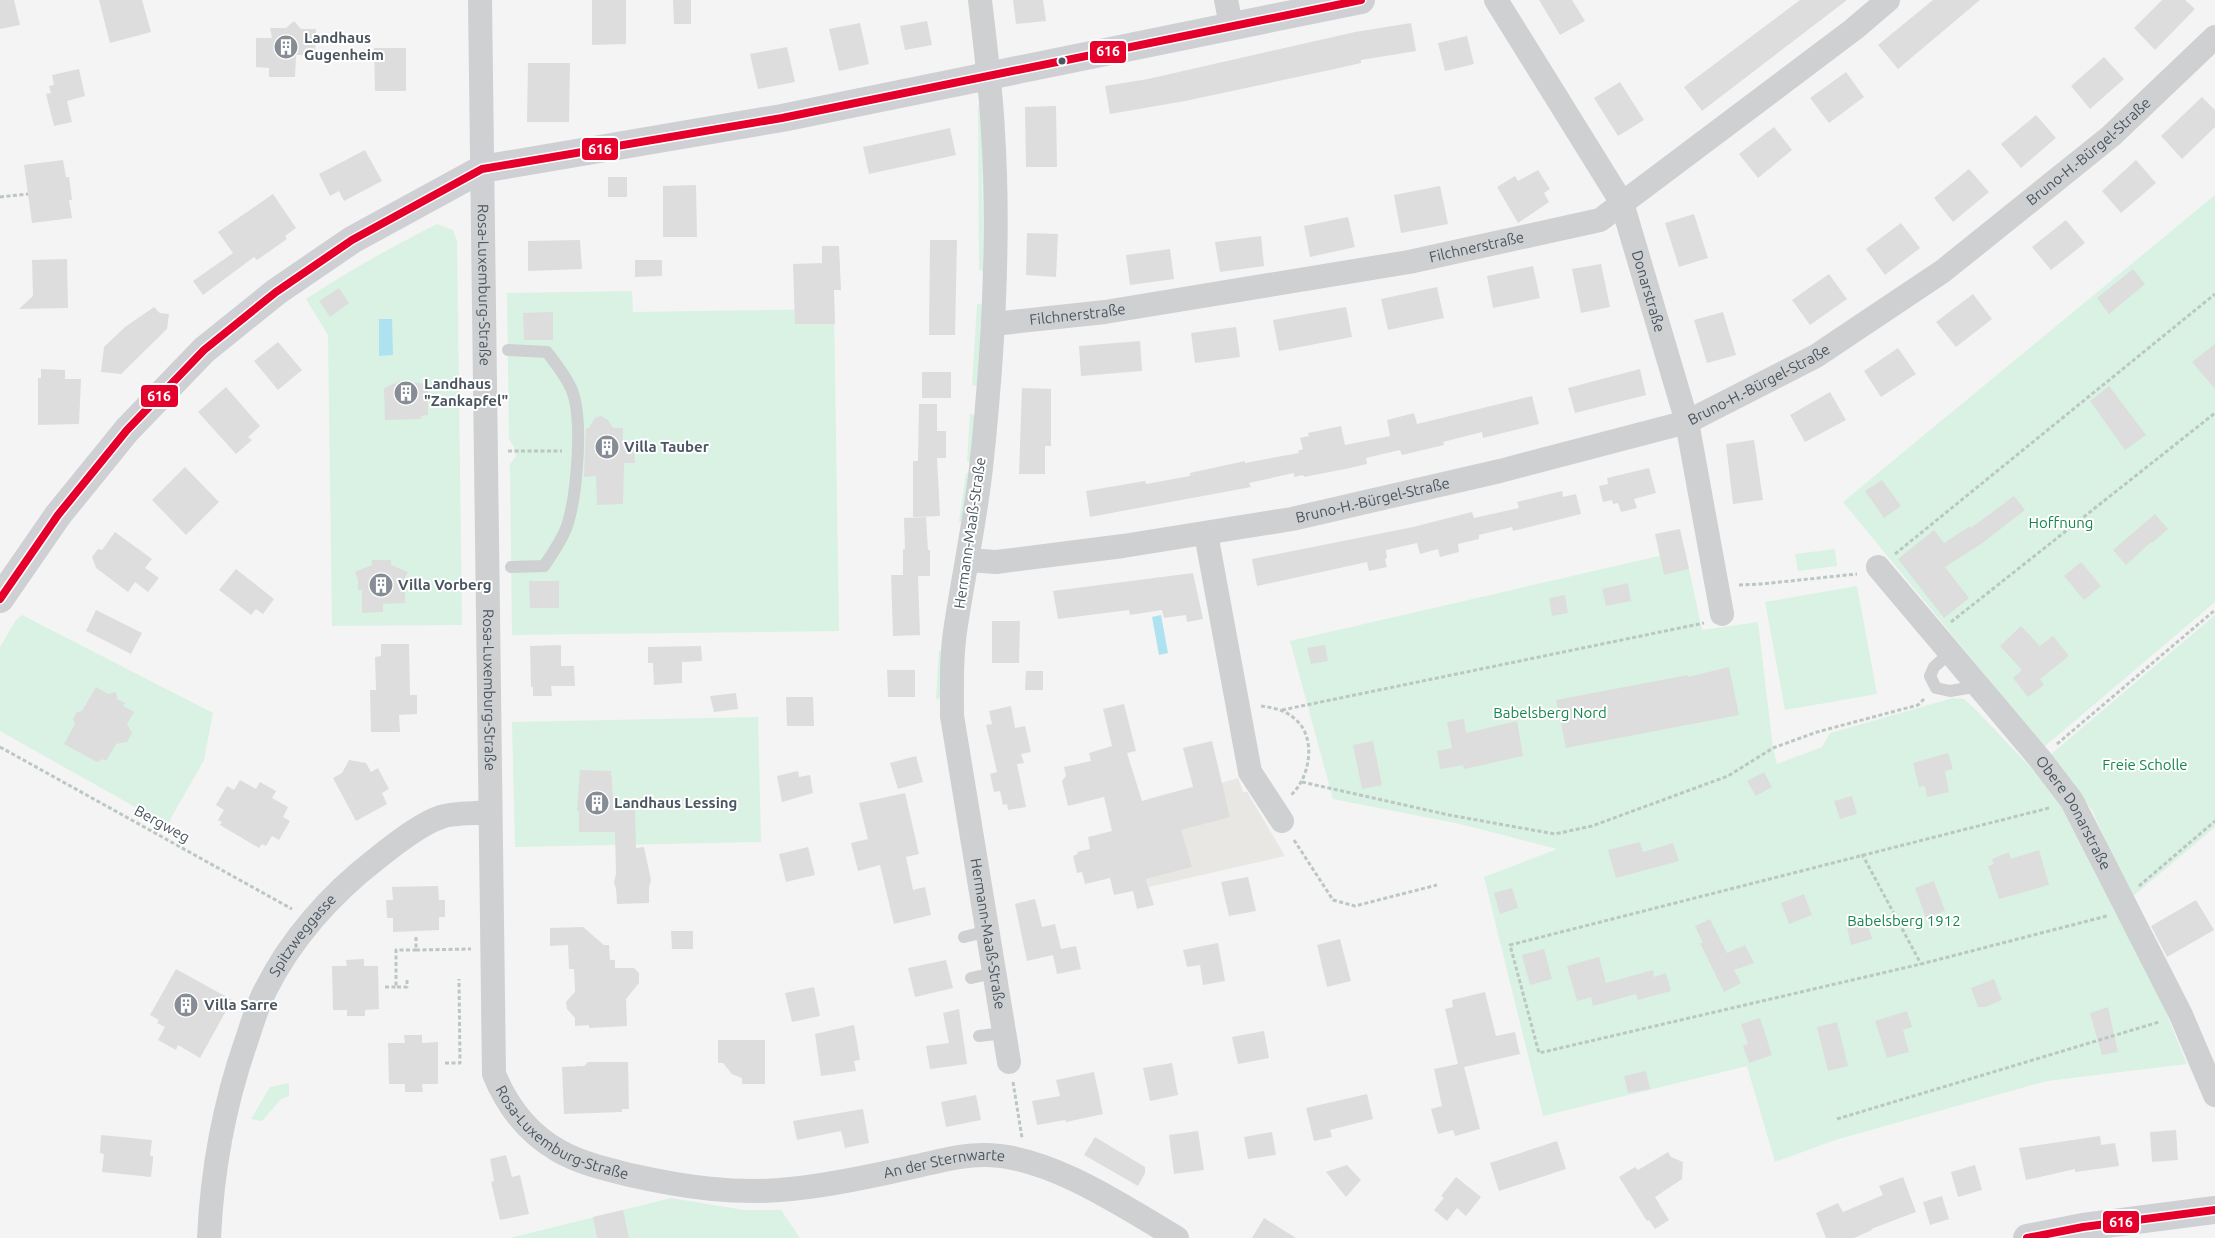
<svg xmlns="http://www.w3.org/2000/svg" width="2215" height="1238" font-family="Ubuntu,sans-serif">
	<style>
		.commercial { fill: #e8e7e3 }
		.green { fill: #d9f2e3 }
		.water { fill: #aee2f0 }
		.building { fill: #ddddde }
		.lines { fill: none; stroke-linecap: round; stroke-linejoin: round }
		.path { stroke: #bcc7c4; stroke-width: 3; stroke-dasharray: 4 2.5; stroke-linecap: butt }
		.lane { stroke: #ced0d2; stroke-width: 12 }
		.street { stroke: #ced0d2; stroke-width: 24 }
		.secondary { stroke: #ced0d4; stroke-width: 28 }
		.bus-1-casing { stroke: #fff; stroke-width: 11 }
		.bus-1 { stroke: #e4002b; stroke-width: 8 }
		.bus-dot { fill: #4a5661; stroke: #fff; stroke-width: 2 }
		.labels { text-anchor: middle; stroke-width: 4; stroke-linejoin: round; paint-order: stroke }
		.poi-label { font-size: 15px; font-weight: bold; fill: #4a5661; stroke: #fff; text-anchor: start }
		.street-label { font-size: 15px; fill: #4a5661; stroke: #fff }
		.park-label { font-size: 15px; fill: #17864f; stroke: #fff }
		.line-badge { stroke: #fff; stroke-width: 2 }
		.badge-label { font-size: 14px; text-anchor: middle; font-weight: bold; fill: #fff }
	</style>
	<rect width="100%" height="100%" fill="#f4f4f4"/>
	<path class="commercial" d="M1238,778L1243,792H1247L1285,856L1149,887L1125,810L1149,803L1148,799L1193,787L1195,791Z"/>
	<path class="green" d="M978,106L982,107L983,271L979,270Z
		M2215,195V602L2044,747L1843,502Z
		M437,224L453,230L457,241L462,625L332,626L328,335L306,299C348,271 392,247 437,224Z
		M632,291L633,312L834,309L839,631L512,635L510,464L516,456L514,447L509,439L507,293Z
		M977,304H982L977,386L972,385Z
		M970,413L975,416L971,461L967,462Z
		M966,473L970,474L962,523L959,521Z
		M1835,549L1837,566L1798,571L1795,554Z
		M1685,550L1702,630L1758,622L1773,748L1777,764L1822,747L1830,733L1953,698L1964,699L1976,710L2056,794L2116,914L2156,988L2187,1064L2047,1081L1835,1140L1775,1162L1747,1066L1543,1116L1484,877L1557,849L1460,824L1333,799L1290,641Z
		M1857,586L1877,694L1785,710L1765,602Z
		M22,615L213,713L204,760L167,825L0,731V647L16,620Z
		M2215,615V827L2131,898L2092,810L2050,755Z
		M939,651H943L940,698L936,700Z
		M758,717L761,842L515,847L512,722Z
		M289,1083V1096L281,1099L262,1121L251,1119L270,1087Z
		M671,1198L744,1210H781L800,1238H510Z"/>
	<path class="water" d="M379,319H392L393,355L379,356Z
		M1161,615L1168,653L1159,655L1152,617Z"/>
	<path class="building" d="M0,0H14L20,25L0,29Z
		M99,0H142L151,32L110,43Z
		M592,0H626V44L592,45Z
		M673,0H691V24H674Z
		M1013,0H1043L1046,21L1016,24Z
		M1539,0H1572L1585,21L1560,35Z
		M1800,0H1847L1702,111L1684,87Z
		M1933,0H1980L1898,69L1878,45Z
		M2162,0H2185L2195,9L2155,50L2134,28Z
		M294,21L301,29H316L315,55H296L295,77H269V68L256,67V38H272L270,28H286Z
		M927,21L932,45L905,50L900,26Z
		M860,23L869,64L839,71L829,29Z
		M1411,23L1416,51L1361,60V63L1330,70L1185,101L1110,114L1105,86L1148,79L1355,32Z
		M1467,36L1474,64L1445,71L1438,43Z
		M787,47L795,82L758,89L750,54Z
		M374,48H406V91H375Z
		M2104,57L2124,79L2090,109L2071,86Z
		M528,63H570L569,122H527Z
		M79,69L85,96L67,101L72,122L54,126L46,94L51,93L49,86L54,85L52,75Z
		M1846,72L1864,97L1829,123L1810,98Z
		M1620,82L1644,120L1618,136L1594,98Z
		M2202,97L2215,110V127L2182,159L2161,136Z
		M1056,106L1057,167H1026L1025,107Z
		M2036,115L2056,138L2021,168L2001,144Z
		M1774,127L1792,150L1758,178L1739,154Z
		M950,128L956,155L869,174L863,147Z
		M365,150L382,181L344,201L339,191L330,196L319,174Z
		M63,160L66,177H69L72,200H69L72,218L32,223L24,165Z
		M2136,160L2156,183L2121,213L2102,191Z
		M1969,169L1989,192L1953,222L1934,198Z
		M1538,170L1550,189L1544,193L1549,202L1518,223L1497,187L1515,176L1518,181Z
		M608,177H627V197H608Z
		M696,185L697,237H663V186Z
		M1440,186L1448,224L1401,233L1394,195Z
		M273,194L296,228L285,236L287,239L257,260L254,257L203,295L193,281L233,253L218,232Z
		M1694,214L1708,258L1679,267L1665,223Z
		M1348,217L1355,247L1310,257L1304,226Z
		M2066,220L2085,243L2051,270L2032,247Z
		M1901,223L1920,248L1885,275L1866,249Z
		M1027,233L1058,234L1056,277L1026,275Z
		M1261,236L1264,266L1220,272L1215,242Z
		M580,240L582,269L528,271V241Z
		M930,240H957L955,335H929Z
		M822,246H839L841,290H834L835,324H795L793,264L822,263Z
		M1170,249L1174,279L1130,285L1126,255Z
		M67,259L68,308L19,309L33,296L32,260Z
		M635,260H662V276L635,277Z
		M1601,264L1610,307L1581,313L1572,269Z
		M1533,266L1540,298L1493,308L1487,276Z
		M2133,269L2145,284L2109,314L2097,298Z
		M1829,274L1847,299L1810,325L1792,300Z
		M1437,287L1444,318L1388,330L1381,299Z
		M339,288L349,303L330,317L319,301Z
		M1973,294L1992,319L1956,347L1936,322Z
		M154,307L160,313L169,314L167,329L121,374L101,372L104,347L125,327Z
		M1346,307L1352,337L1279,351L1273,320Z
		M553,312V340H524L523,313Z
		M1723,312L1736,355L1707,363L1694,320Z
		M1236,327L1240,357L1195,363L1191,333Z
		M1140,341L1142,371L1081,376L1079,346Z
		M278,342L302,370L278,390L254,361Z
		M2215,344V389L2192,362Z
		M1898,348L1916,374L1881,397L1864,371Z
		M41,369L65,370V379H81L79,424L38,425V378H41Z
		M1640,369L1646,395L1575,413L1568,388Z
		M922,372H951V398H922Z
		M400,381L428,384V415L421,416V419L385,420L384,388Z
		M2109,386L2146,435L2125,450L2090,401Z
		M226,387L260,426L248,437L252,440L236,454L198,412Z
		M1022,388L1051,389V446H1045V474H1019Z
		M1830,392L1846,420L1805,442L1790,415Z
		M1532,396L1539,424L1483,438L1482,432L1443,442L1444,445L1402,455L1400,450L1366,458L1367,464L1350,468L1304,477L1303,475L1294,477V473L1249,483L1251,487L1090,517L1086,491L1145,481L1146,484L1190,476V473L1245,461V463L1299,453L1298,451L1303,449L1300,438L1309,436L1308,433L1341,426L1345,445L1390,436L1387,420L1414,413L1417,424Z
		M919,404H937V431H946V458H937L940,516L913,517V461H918Z
		M601,416L608,420L613,428H623V443L634,442L635,463H624L623,504L597,505L596,476L584,477L586,428H589L595,418Z
		M1754,440L1763,500L1733,504L1726,444Z
		M185,467L219,502L186,535L152,500Z
		M1649,468L1656,493L1634,499L1637,508L1621,512L1618,503L1613,504L1612,500L1603,502L1599,486L1608,484L1607,478Z
		M1882,480L1901,506L1884,518L1865,491Z
		M1562,491L1563,497L1576,494L1581,514L1513,531L1512,527L1479,535V539L1458,544L1459,552L1440,557L1438,549L1420,554L1417,543L1386,550L1387,558L1385,559L1387,567L1369,571L1367,562L1257,586L1252,559L1413,527L1472,512L1474,518L1519,508L1517,502Z
		M2014,496L2025,510L1981,544L1945,567L1969,598L1944,618L1898,559L1934,530L1944,543L1970,526L1971,528Z
		M2155,514L2168,529L2152,543L2151,542L2126,565L2113,550Z
		M926,517L928,550H930V576H918L920,635L893,636L891,575H903V549H905L904,518Z
		M1680,529L1689,569L1664,575L1655,534Z
		M115,532L152,559L145,568L159,578L148,592L135,582L128,592L96,568L92,557L98,549L102,550Z
		M372,560H391V565L408,572L405,578V603L383,604V612L362,613V590H358V580L355,572L372,565Z
		M2081,562L2101,586L2084,600L2064,576Z
		M236,569L274,599L263,614L256,609L251,615L219,590Z
		M1193,573L1203,619L1187,622L1186,615L1164,618L1162,610L1130,615L1129,610L1058,619L1053,591Z
		M529,581H559V608H530Z
		M1628,583L1631,601L1606,606L1602,589Z
		M1565,595L1568,613L1552,616L1549,598Z
		M96,610L142,633L131,654L86,631Z
		M992,621H1020L1019,663H992Z
		M2021,626L2040,646L2053,636L2069,656L2040,679L2044,685L2028,697L2013,678L2022,670L2000,646Z
		M381,644H409L410,695H417V714L399,715L400,732H371L370,690H376L375,657L381,656Z
		M561,645V666H574L575,686H551L552,696H533V687H531L530,646Z
		M1325,645L1328,661L1311,664L1307,648Z
		M701,646L702,661L682,662V683L654,685L653,663H648V647Z
		M1729,667L1739,715L1566,748L1556,700L1688,675V677Z
		M887,670H915V697H888Z
		M1026,671H1043V690H1025Z
		M96,687L108,694L116,692L117,699L125,703L123,706L134,712L127,724L132,733L127,742L116,744L106,761L103,759L97,762L64,744L75,724L73,719L77,712L82,711Z
		M736,693L738,709L714,712L710,696Z
		M786,697H813L814,726H787Z
		M1124,704L1136,751L1127,753L1142,801L1193,787L1183,748L1212,741L1230,817L1181,830L1192,867L1146,879L1154,905L1137,909L1133,891L1114,895L1110,878L1085,884L1082,872L1077,873L1073,856L1078,854L1077,852L1090,849L1088,837L1112,831L1104,797L1068,806L1062,781L1066,776L1064,767L1091,761L1089,753L1112,746L1103,709Z
		M1011,706L1015,728L1025,726L1031,752L1021,754L1024,763L1017,764L1026,807L1008,810L1007,804L1003,805L1000,791L994,792L990,774L997,772L986,725L992,724L989,711Z
		M1464,719L1466,733L1517,721L1523,756L1464,769L1463,765L1440,769L1437,751L1452,748L1447,722Z
		M1373,741L1382,785L1362,789L1353,745Z
		M1948,753L1953,769L1945,771L1949,792L1927,797L1925,786L1919,787L1913,763Z
		M916,756L923,782L898,789L890,763Z
		M349,760L366,763L371,772L378,768L389,789L382,793L387,804L356,821L333,778L342,773Z
		M580,770L611,771L614,811L635,810L636,848L644,847L651,880L649,888V903L617,904L616,889L614,882L616,874L615,832H579V811H577Z
		M798,771L799,777L810,775L813,793L782,802L777,776Z
		M1764,772L1772,787L1756,796L1747,781Z
		M240,780L256,789L260,782L276,791L272,798L288,807L283,817L290,821L279,840L272,836L266,846L262,844L259,848L220,825L222,822L218,820L224,810L216,805L227,786L234,790Z
		M905,793L919,854L906,857L913,890L925,887L931,915L894,924L880,865L858,871L851,843L868,839L859,803Z
		M1852,796L1857,814L1840,819L1834,801Z
		M1640,842L1643,852L1673,843L1679,861L1616,878L1608,850Z
		M808,847L815,875L786,882L779,854Z
		M2039,850L2049,885L1999,899L1988,866L1994,864L1992,859L2009,852L2011,859Z
		M1248,877L1256,911L1229,916L1221,882Z
		M1934,881L1945,911L1926,918L1915,888Z
		M438,886L439,900H445V917H439V930L393,932V918H387L386,900H393L392,887Z
		M1512,888L1518,908L1500,914L1494,893Z
		M1804,894L1812,915L1789,924L1781,903Z
		M1035,899L1042,927L1055,924L1061,949L1076,946L1081,969L1057,974L1053,955L1027,961L1015,904Z
		M2196,900L2214,930L2167,957L2151,926Z
		M1866,918L1872,939L1851,945L1846,923Z
		M1710,919L1727,953L1745,945L1754,963L1734,970L1741,983L1724,992L1700,943H1703L1695,926Z
		M583,927L604,945H609L610,960H615V968H634L639,973V983L626,999L627,1026L589,1028V1025L575,1026V1018L567,1009L566,1002L575,992L574,969H569L568,945L550,946V928Z
		M671,931H693V949H672Z
		M1340,939L1351,981L1327,987L1317,945Z
		M1218,943L1225,981L1203,985L1200,965L1187,967L1183,950Z
		M1544,949L1552,979L1530,985L1522,955Z
		M1599,957L1606,983L1653,970L1654,977L1666,973L1671,991L1638,1000L1636,994L1593,1006L1591,997L1577,1001L1567,966Z
		M364,959V966H378L379,1009L365,1010V1016H347V1010H333L332,966H347L346,960Z
		M946,960L953,988L915,997L908,968Z
		M176,969L232,1000L200,1058L178,1045L176,1050L158,1040L165,1027L157,1023L159,1020L150,1015Z
		M1994,979L2002,1000L1985,1007H1978L1971,988Z
		M814,987L820,1016L792,1022L785,993Z
		M1485,992L1496,1036L1515,1032L1520,1054L1464,1067L1480,1129L1455,1136L1453,1130L1438,1134L1431,1109L1442,1106L1434,1069L1458,1064L1445,1009L1453,1007L1452,1000Z
		M2108,1007L2118,1052L2102,1055L2090,1013Z
		M959,1009L967,1064L930,1069L926,1046L949,1043L943,1013Z
		M1907,1011L1912,1027L1903,1030L1909,1052L1887,1058L1875,1021Z
		M1760,1018L1772,1055L1749,1063L1743,1046L1748,1044L1741,1024Z
		M1837,1022L1848,1066L1828,1071L1817,1027Z
		M854,1025L860,1060L854,1061L856,1071L821,1076L815,1034Z
		M1264,1031L1269,1058L1238,1064L1232,1037Z
		M404,1035H422V1043L438,1042V1084H422L423,1092H405V1084H389L388,1043H405Z
		M718,1040H765V1084H742V1078L732,1074L723,1063H718Z
		M588,1062H628L629,1109H622V1112L564,1114L562,1067L584,1066Z
		M1172,1063L1178,1095L1150,1101L1143,1068Z
		M1646,1071L1650,1089L1628,1093L1624,1076Z
		M1094,1072L1103,1114L1066,1122L1065,1120L1037,1125L1032,1101L1060,1096L1056,1080Z
		M1367,1094L1373,1119L1330,1130L1332,1137L1314,1141L1306,1108Z
		M976,1095L981,1120L946,1127L941,1102Z
		M863,1109L869,1143L845,1148L841,1131L797,1140L793,1121Z
		M2176,1130L2178,1160L2152,1162L2150,1132Z
		M1198,1131L1204,1170L1174,1174L1169,1135Z
		M1272,1132L1276,1155L1248,1159L1244,1137Z
		M101,1135L152,1140L150,1156H153V1160L151,1177L102,1172L104,1154L100,1153Z
		M2100,1136L2101,1145L2115,1143L2119,1166L2075,1172V1169L2026,1180L2019,1148Z
		M1095,1137L1145,1167V1173L1138,1186L1084,1155Z
		M1557,1141L1566,1169L1499,1191L1490,1163Z
		M1668,1152L1671,1157L1683,1162L1682,1179L1655,1197L1669,1220L1655,1229L1649,1220L1647,1221L1619,1177L1635,1167L1638,1170Z
		M506,1155L512,1177L520,1175L529,1214L500,1220L491,1182L494,1181L490,1159Z
		M1347,1165L1361,1180L1346,1197L1326,1172Z
		M1975,1165L1982,1190L1958,1197L1951,1172Z
		M1456,1177L1481,1197L1466,1216L1457,1208L1447,1221L1434,1210L1444,1198L1441,1196Z
		M1903,1177L1916,1212L1871,1229L1872,1230L1854,1238H1826L1816,1213L1838,1203L1843,1212L1883,1195L1879,1186Z
		M1942,1196L1949,1219L1930,1225L1923,1202Z
		M623,1210L629,1238H597L593,1217Z
		M1264,1218L1296,1238H1252Z"/>
	<g class="lines">
		<path class="path" d="M0,197L28,194
			M508,451H562
			M1895,554L2215,294
			M1739,585L1761,584L1857,574
			M1951,622L2215,413
			M1261,706C1274,708 1286,710 1296,720C1317,738 1310,779 1290,796
			M1282,710L1704,623
			M2057,744L2215,610
			M0,747L292,909
			M1302,782L1449,815L1555,834L1592,826L1728,776L1773,748L1817,732L1918,705L1924,699
			M2049,808L1510,945L1539,1053L1921,964L2107,916
			M1294,840L1333,900L1355,906L1437,885
			M1862,854L1921,964
			M2139,886L2215,821
			M416,937V950L471,949
			M407,980V987H396V950H416
			M385,987H396
			M445,1063H460L459,979
			M1013,1082L1022,1138
			M1837,1119L2159,1022"/>
		<path class="lane" d="M508,350L547,352C556,364 565,375 571,388C584,417 577,495 567,526C562,540 553,553 544,566L511,567
			M1951,652L1934,667L1930,676L1936,688L1950,691L1979,686
			M964,937L988,931
			M971,978L994,973
			M979,1036L1004,1033"/>
		<g class="street">
			<path id="s1" d="M480,0L494,1074C507,1106 529,1134 559,1151C580,1163 606,1169 630,1175C683,1187 737,1195 791,1189C832,1185 877,1175 917,1166C940,1161 965,1154 988,1155C1051,1157 1123,1206 1177,1238"/>
			<path id="s2" d="M980,0C985,44 991,88 993,132C1000,243 993,357 981,468C975,521 964,573 956,625C951,655 952,685 952,716L1009,1062"/>
			<path d="M1226,0L1231,25"/>
			<path id="s3" d="M1496,0L1622,203L1687,422L1722,614"/>
			<path id="s4" d="M993,324L1105,312L1409,262L1600,220L1854,29L1888,0"/>
			<path d="M1206,534L1250,772L1282,821"/>
			<path id="s5" d="M968,560L996,562L1123,546L1292,519L1500,471L1687,422L1816,356L1943,271L2111,136L2215,37"/>
			<path id="s6" d="M1878,567L2040,759L2072,801L2181,1015L2215,1095"/>
			<path id="s7" d="M209,1238C212,1172 224,1105 246,1042C252,1025 257,1005 266,989C291,939 331,894 375,860C391,847 422,823 441,817C456,812 475,814 490,812"/>
		</g>
		<path class="secondary" d="M0,599L58,515L127,430L204,350L276,292L352,240L482,169L782,118L1361,0
			M2027,1238L2083,1227L2215,1210"/>
		<defs>
			<path id="bus-1" d="M0,599L58,515L127,430L204,350L276,292L352,240L482,169L782,118L1361,0
				M2027,1238L2083,1227L2215,1210"/>
		</defs>
		<use href="#bus-1" class="bus-1-casing"/>
		<use href="#bus-1" class="bus-1"/>
	</g>
	<defs>
		<symbol id="building-disc" viewBox="-11 -11 22 22"><circle r="9.5" fill="#868d94" stroke="#fff"/><path d="M-4-6H4V6H1V3H-1V6H-4ZM-2.5-4.3h1.7v1.8h-1.7ZM.8-4.3h1.7v1.8H.8ZM-2.5-1h1.7V.8h-1.7ZM.8-1h1.7V.8H.8Z" fill="#fff"/></symbol>
	</defs>
	<g fill-rule="evenodd">
		<use href="#building-disc" x="272" y="33" width="28" height="28"/>
		<use href="#building-disc" x="392" y="379" width="28" height="28"/>
		<use href="#building-disc" x="593" y="433" width="28" height="28"/>
		<use href="#building-disc" x="367" y="571" width="28" height="28"/>
		<use href="#building-disc" x="583" y="789" width="28" height="28"/>
		<use href="#building-disc" x="172" y="991" width="28" height="28"/>
	</g>
	<circle class="bus-dot" cx="1062" cy="61" r="4.5"/>
	<g class="labels">
		<g class="poi-label">
			<text x="304" y="43">Landhaus<tspan x="304" dy="17">Gugenheim</tspan></text>
			<text x="424" y="389">Landhaus<tspan x="424" dy="17">"Zankapfel"</tspan></text>
			<text x="624" y="452">Villa Tauber</text>
			<text x="398" y="590">Villa Vorberg</text>
			<text x="614" y="808">Landhaus Lessing</text>
			<text x="204" y="1010">Villa Sarre</text>
		</g>
		<g class="street-label">
			<text dy="5" stroke="none"><textPath href="#s5" startOffset="1220">Bruno-H.-Bürgel-Straße</textPath></text>
			<text dy="5" stroke="none"><textPath href="#s4" startOffset="490">Filchnerstraße</textPath></text>
			<text dy="5" stroke="none"><textPath href="#s1" startOffset="285">Rosa-Luxemburg-Straße</textPath></text>
			<text dy="5" stroke="none"><textPath href="#s3" startOffset="331">Donarstraße</textPath></text>
			<text dy="5" stroke="none"><textPath href="#s4" startOffset="85">Filchnerstraße</textPath></text>
			<text dy="5" stroke="none"><textPath href="#s5" startOffset="815">Bruno-H.-Bürgel-Straße</textPath></text>
			<text dy="5" stroke="none"><textPath href="#s5" startOffset="410">Bruno-H.-Bürgel-Straße</textPath></text>
			<text transform="translate(970 533) rotate(-82)" y="5">Hermann-Maaß-Straße</text>
			<text dy="5" stroke="none"><textPath href="#s1" startOffset="690">Rosa-Luxemburg-Straße</textPath></text>
			<text dy="5" stroke="none"><textPath href="#s6" startOffset="315">Obere Donarstraße</textPath></text>
			<text transform="translate(162 824) rotate(29)" y="5">Bergweg</text>
			<text dy="5" stroke="none"><textPath href="#s2" startOffset="940">Hermann-Maaß-Straße</textPath></text>
			<text dy="5" stroke="none"><textPath href="#s7" startOffset="322">Spitzweggasse</textPath></text>
			<text dy="5" stroke="none"><textPath href="#s1" startOffset="1169">Rosa-Luxemburg-Straße</textPath></text>
			<text dy="5" stroke="none"><textPath href="#s1" startOffset="1570">An der Sternwarte</textPath></text>
		</g>
		<g class="park-label">
			<text x="2061" y="528">Hoffnung</text>
			<text x="1550" y="718">Babelsberg Nord</text>
			<text x="2145" y="770">Freie Scholle</text>
			<text x="1904" y="926">Babelsberg 1912</text>
		</g>
	</g>
	<g class="line-badge">
		<rect x="1089" y="40" width="38" height="24" rx="5" fill="#e4002b"/>
		<rect x="581" y="137" width="38" height="24" rx="5" fill="#e4002b"/>
		<rect x="140" y="384" width="39" height="24" rx="5" fill="#e4002b"/>
		<rect x="2102" y="1210" width="38" height="24" rx="5" fill="#e4002b"/>
	</g>
	<g class="badge-label">
		<text x="1108" y="56">616</text>
		<text x="600" y="154">616</text>
		<text x="159" y="401">616</text>
		<text x="2121" y="1227">616</text>
	</g>
</svg>
